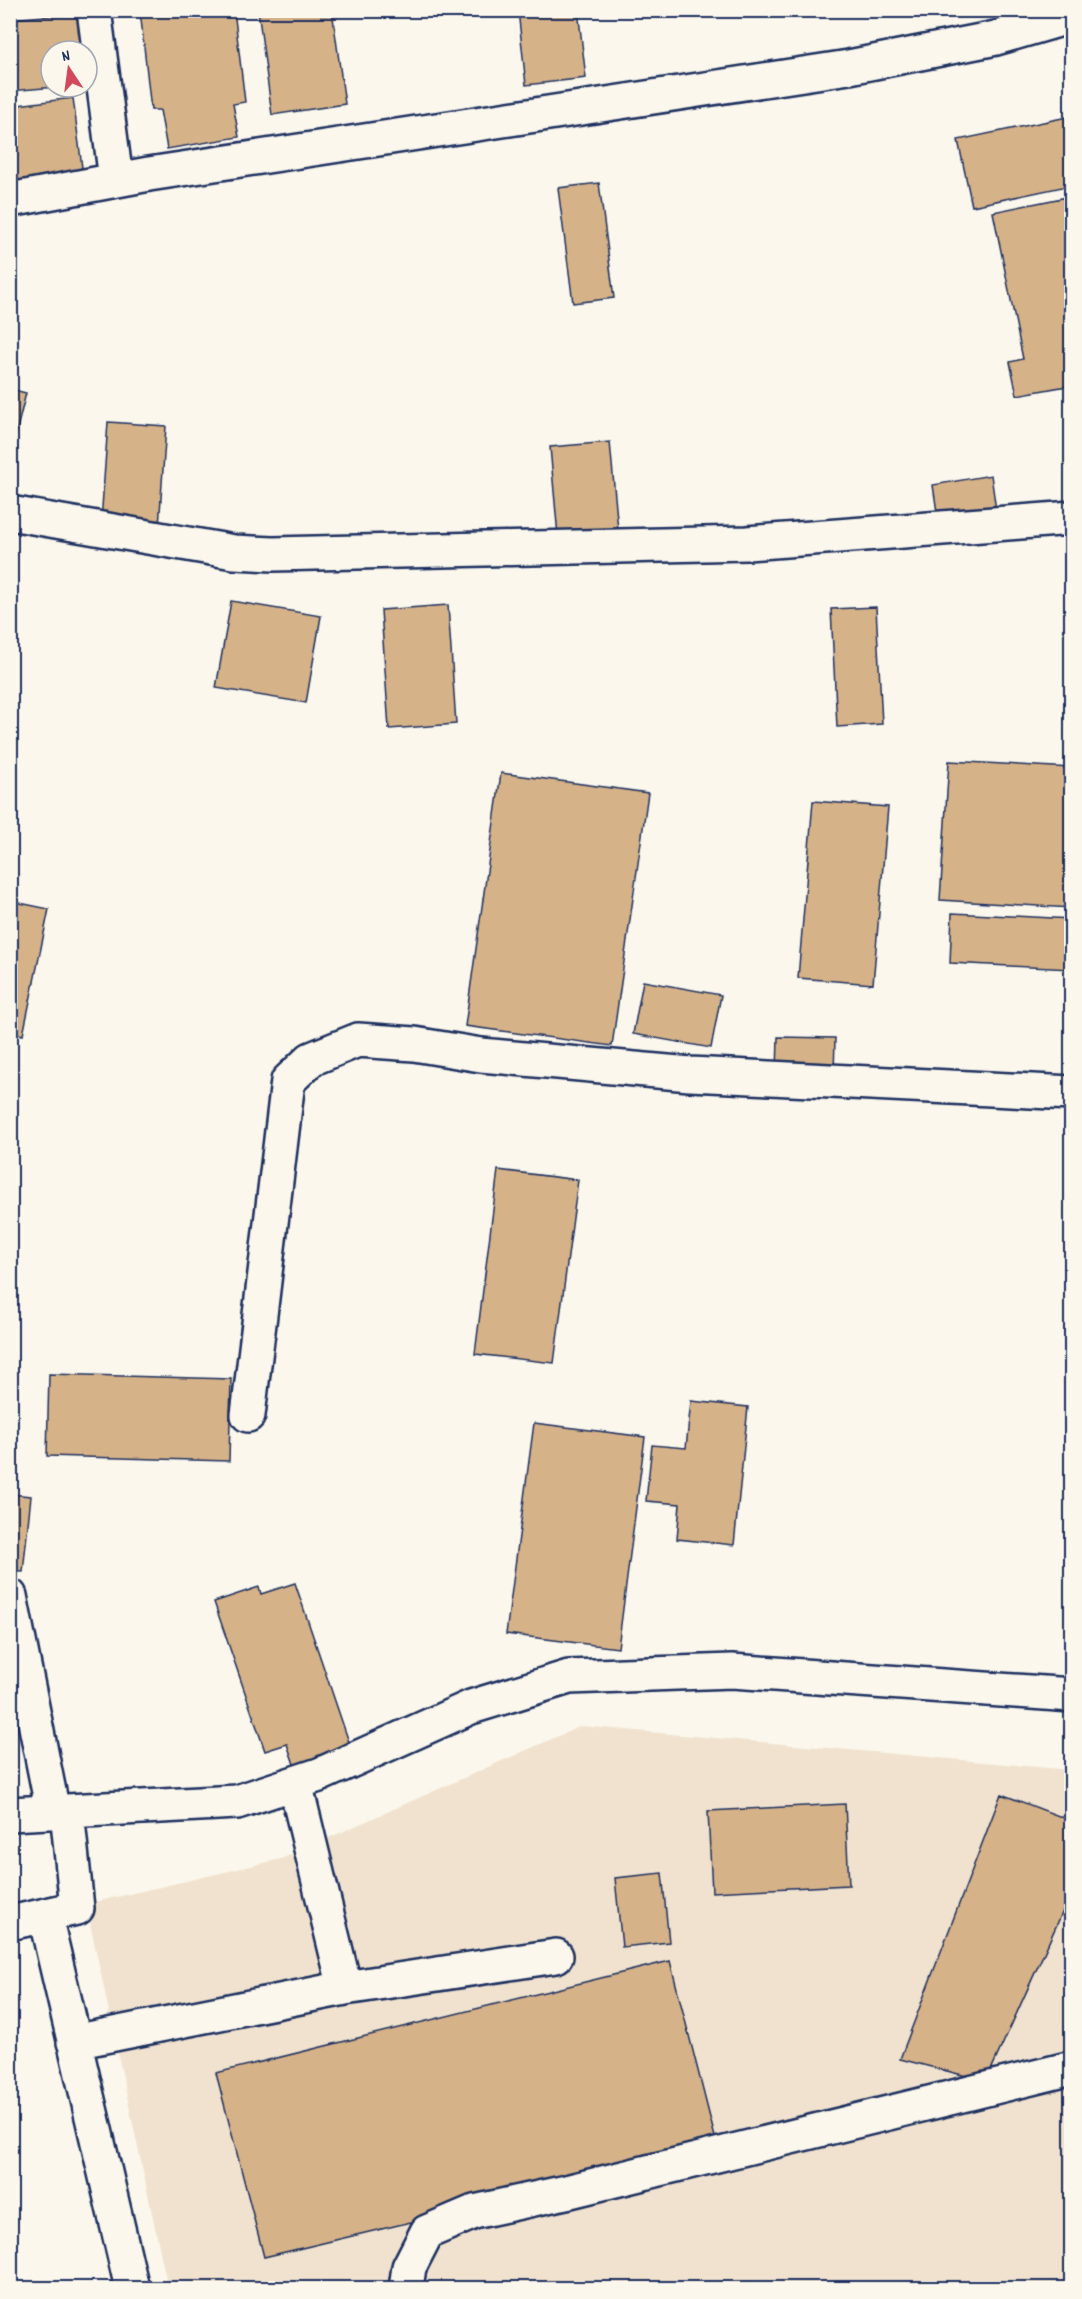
<svg xmlns="http://www.w3.org/2000/svg" width="1082" height="2299" font-family="Dekko,sans-serif">
	<style>
		.built { fill: #f0e2ce }
		.building { fill: #d6b288; stroke: #1b2f5e; stroke-width: 1.5 }
		.lines { fill: none; stroke-linecap: round; stroke-linejoin: round }
		.minor-casing { stroke: #1b2f5e; stroke-width: 38 }
		.minor { stroke: #fbf7ec; stroke-width: 33 }
	</style>
	<rect width="100%" height="100%" fill="#fbf7ec"/>
	<filter id="ink" filterUnits="userSpaceOnUse"><feTurbulence type="fractalNoise" baseFrequency=".0167" numOctaves="2"/><feDisplacementMap in="SourceGraphic" scale="12" xChannelSelector="R" yChannelSelector="G"/><feConvolveMatrix kernelMatrix="1 2 1 2 8 2 1 2 1" color-interpolation-filters="sRGB"/></filter>
	<g filter="url(#ink)">
		<path class="built" d="M581,1726L1071,1770V2288H168L86,1904L281,1859Z"/>
		<path class="building" d="M140,10H234L245,102L233,104L239,137L167,149L160,110H151Z
			M258,10H332L345,104L272,115Z
			M518,10H578L586,78L526,85Z
			M79,13L82,51H51V87H56L10,91V19Z
			M73,98L84,183L10,193V106Z
			M1072,116V185L972,206L958,140Z
			M599,183L614,298L573,303L558,188Z
			M1072,196V385L1017,395L1010,362L1023,359L993,212Z
			M10,389L26,393L13,445L10,444Z
			M108,422L166,426L159,527L101,522Z
			M610,442L618,530L558,536L550,447Z
			M10,448L17,449L10,485Z
			M991,475L996,510L938,519L933,485Z
			M231,601L321,616L306,703L216,688Z
			M448,605L456,724L389,729L381,610Z
			M876,607L882,724L837,727L831,609Z
			M949,761L1072,768V908L940,900Z
			M501,773L648,793L612,1046L465,1026Z
			M813,801L888,807L873,984L798,978Z
			M10,901L49,909L23,1035L10,1032Z
			M952,913L1072,919V969L950,963Z
			M643,981L721,995L711,1048L633,1034Z
			M778,1037L835,1038L834,1075L777,1074Z
			M498,1170L578,1180L554,1363L475,1354Z
			M49,1374L231,1379L229,1461L47,1456Z
			M691,1401L748,1407L734,1545L677,1539L680,1504L646,1501L652,1445L686,1448Z
			M534,1423L645,1437L618,1648L506,1634Z
			M10,1494L31,1496L23,1572L10,1571Z
			M295,1583L352,1751L296,1770L287,1744L265,1751L214,1602L259,1587L261,1594Z
			M1001,1794L1072,1821V1891L986,2081L900,2059Z
			M845,1804L849,1885L712,1892L708,1811Z
			M662,1873L669,1942L622,1947L615,1878Z
			M670,1961L718,2149L264,2257L216,2073Z"/>
		<g class="lines">
			<defs>
				<path id="minor" d="M94,10L116,180
					M10,200L149,174L849,67L996,38L1072,16
					M10,513L234,552L273,554L747,543L1072,518
					M248,1415L288,1081L311,1059L358,1040L414,1044L481,1055L690,1074L1072,1093
					M10,1596L53,1812
					M10,1814L237,1802L319,1775L471,1707L569,1677L732,1671L1072,1695
					M45,1916L132,2288
					M10,1923L77,1908L67,1811
					M345,1988L556,1956
					M74,2042L345,1988L295,1783
					M406,2288L409,2267L427,2232L474,2212L566,2192L1072,2068"/>
			</defs>
			<use href="#minor" class="minor-casing"/>
			<use href="#minor" class="minor"/>
		</g>
	</g>
	<rect width="1082" height="2299" fill="none" stroke="#fbf7ec" stroke-width="36"/>
	<rect x="18" y="18" width="1046" height="2263" fill="none" stroke="#1b2f5e" stroke-width="2" filter="url(#ink)"/>
	<g transform="translate(69 69) rotate(347)"><circle r="28" fill="#fbf7ec" stroke="#a1a7b3" stroke-width="1.5"/>
	<path d="M0-4.5L10 22L0 15L-10 22Z" fill="#d1495b"/>
	<text y="-9" font-size="16" font-weight="bold" text-anchor="middle" fill="#1b2f5e">N</text>
	</g>
</svg>
